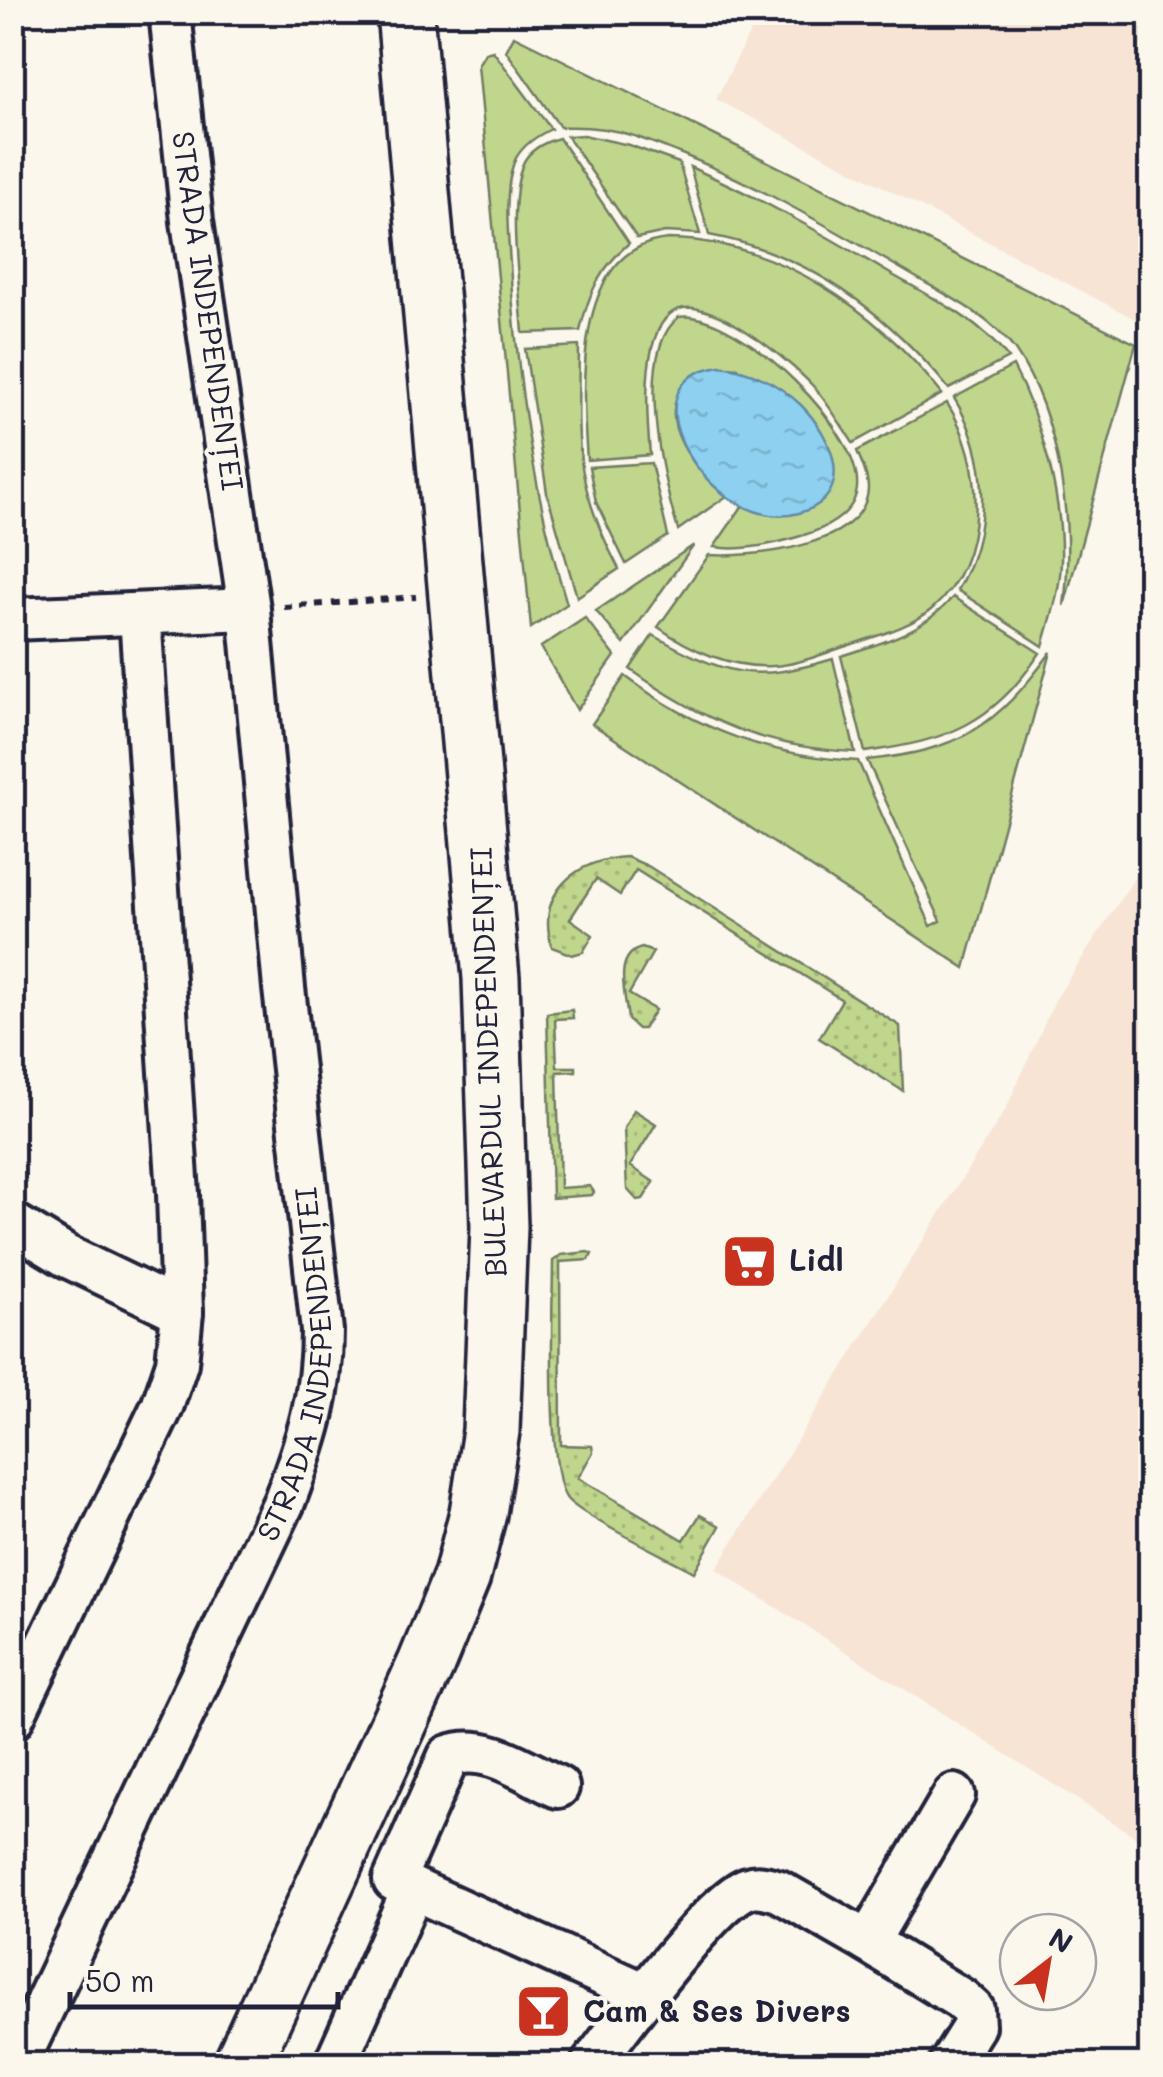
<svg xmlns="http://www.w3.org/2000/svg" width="1163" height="2077" font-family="Mali,sans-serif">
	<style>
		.built { fill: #f7e4d5 }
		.grass { fill: url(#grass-dots); stroke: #717c64; stroke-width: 2.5 }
		.park { fill: #c0d68c; stroke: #717c64; stroke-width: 2.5 }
		.water { fill: url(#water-ripples); stroke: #628aa7; stroke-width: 2.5 }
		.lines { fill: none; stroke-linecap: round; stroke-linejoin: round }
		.minor-casing { stroke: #22223b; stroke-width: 48 }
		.secondary-casing { stroke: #22223b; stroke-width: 62 }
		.path { stroke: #22223b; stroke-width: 6; stroke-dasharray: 8 8; stroke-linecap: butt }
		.minor { stroke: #fbf7ec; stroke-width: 40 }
		.secondary { stroke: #fbf7ec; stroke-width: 55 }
		.labels { text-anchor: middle; stroke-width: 8; stroke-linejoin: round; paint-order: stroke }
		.street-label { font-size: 30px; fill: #22223b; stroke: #fbf7ec }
		.poi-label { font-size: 30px; font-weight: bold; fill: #22223b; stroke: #fbf7ec; text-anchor: start }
	</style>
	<defs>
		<pattern id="grass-dots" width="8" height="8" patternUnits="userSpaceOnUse" patternTransform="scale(2.5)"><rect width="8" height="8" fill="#c0d68c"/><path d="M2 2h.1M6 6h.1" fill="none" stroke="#a5b77a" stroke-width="1.8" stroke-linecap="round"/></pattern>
		<pattern id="water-ripples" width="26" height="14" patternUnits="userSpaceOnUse" patternTransform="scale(2.5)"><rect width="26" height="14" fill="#8dd0ef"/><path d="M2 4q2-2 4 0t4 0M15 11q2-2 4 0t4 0" fill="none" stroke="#79b2ce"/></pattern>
	</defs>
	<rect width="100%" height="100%" fill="#fbf7ec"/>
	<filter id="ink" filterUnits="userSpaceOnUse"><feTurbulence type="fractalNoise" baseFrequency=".01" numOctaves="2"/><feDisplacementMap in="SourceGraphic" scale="20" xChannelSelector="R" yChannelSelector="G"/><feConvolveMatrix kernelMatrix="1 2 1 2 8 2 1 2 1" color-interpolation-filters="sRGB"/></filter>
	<g filter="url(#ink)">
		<path class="built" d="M760,13H1150V327L716,99Z
			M1150,854V1846L716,1569L1006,1109L1055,1000Z"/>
		<path class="grass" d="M627,857L648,866L900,1026L903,1091L819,1038L842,1000L636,870L620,895L596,879L570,919L593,935L583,952L572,955L552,947C535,892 577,859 627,857Z
			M642,948L653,952L629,994L655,1010L643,1029H638L628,1020C626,996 612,955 642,948Z
			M572,1010L573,1018L555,1019L557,1067H576V1071L557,1072L560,1188L590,1186L594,1192L592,1195L552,1198L547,1013Z
			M634,1110L656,1124L630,1166L654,1182L643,1199L637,1200L627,1189L624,1128Z
			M588,1252L592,1254L589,1260L560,1262L561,1445L592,1446L593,1452L578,1478L684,1540L700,1515L720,1526L694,1572C669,1558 581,1516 567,1499C546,1472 553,1303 553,1261L561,1255Z"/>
		<path class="park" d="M514,36L1136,344L1064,606C1074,528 1061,417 1015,350C989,314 942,293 905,271C818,220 730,169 634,136C610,128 586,126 560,127L506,51Z
			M493,51L551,129C537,136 524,144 516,158C503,184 508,236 510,264C517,380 533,493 567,604L531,628L478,65L485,53Z
			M583,135L629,145L679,163L700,234L665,232L637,238L567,136Z
			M559,138L629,243C599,270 589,292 580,331L523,333C520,286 507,211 522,166C527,151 544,142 559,138Z
			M690,167C759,197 825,235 889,273C931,297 978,319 1008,358L949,389C887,313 808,253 709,235Z
			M668,239C778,240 876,310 942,394L853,443C840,423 828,403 813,386C791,362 702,286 670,314C640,339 647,420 650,455L587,460C582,391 572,248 668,239Z
			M679,317C736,309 871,436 856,494C851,516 824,529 804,535C776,544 743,552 714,547L743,505L768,514L738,368C715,365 705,367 688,383C650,418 698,474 727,496L678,530C663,482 633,353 679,317Z
			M579,346C578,442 572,480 619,569L577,597L547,493L525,349Z
			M1013,366C1042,421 1063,500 1061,562C1060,591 1051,618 1043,646L957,590C992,532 990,456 954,398Z
			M947,403C985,462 990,559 932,609C909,628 875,636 847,646C824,653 798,665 773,666C733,669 690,650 658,627L709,555C751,558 865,547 868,489C868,476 862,463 857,451Z
			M651,463L668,536L626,564L596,502L589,467Z
			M694,545L624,644L596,611Z
			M953,597L1040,653C991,725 949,740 865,752L841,656C883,643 923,632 953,597Z
			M585,618L615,656L577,710L541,647Z
			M653,635C726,676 753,683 833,659L855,752C766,748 702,721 630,669Z
			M1051,652L965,968L592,724L625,676C696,730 770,756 858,761L931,926L941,921L867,760C961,750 996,727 1051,652Z"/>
		<path class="water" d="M720,366C750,369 779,384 801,405C833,437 858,496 799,513C716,538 614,381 720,366Z"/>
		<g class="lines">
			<defs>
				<g id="minor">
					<path d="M12,619L249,609"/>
					<path d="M12,1223L66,1256L182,1312"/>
					<path d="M12,1719L162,1407L177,1363L182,1312L178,1194L140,615"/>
					<path d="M558,1787C526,1772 485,1742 449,1756L394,1880L645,1994"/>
					<path d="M868,1942L961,1999L973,2010L974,2026L950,2064"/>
					<path id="s1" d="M17,2064L284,1502C307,1441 322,1397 322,1331L284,988L249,609L192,221L170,12"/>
					<path d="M335,2064L413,1889"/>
					<path d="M592,2064C619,2029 711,1901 748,1888C759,1884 768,1888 779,1891L868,1942L954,1795"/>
				</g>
				<path id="secondary" d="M242,2064L426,1664L462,1576L478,1513L491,1431L499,1227L491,978L405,12"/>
			</defs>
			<use href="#minor" class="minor-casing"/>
			<use href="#secondary" class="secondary-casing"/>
			<path class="path" d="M284,607L416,597"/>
			<use href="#minor" class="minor"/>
			<use href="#secondary" class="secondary"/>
		</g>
	</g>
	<defs>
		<symbol id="supermarket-square" viewBox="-11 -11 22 22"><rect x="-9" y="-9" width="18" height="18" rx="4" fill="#c8321e" stroke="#fbf7ec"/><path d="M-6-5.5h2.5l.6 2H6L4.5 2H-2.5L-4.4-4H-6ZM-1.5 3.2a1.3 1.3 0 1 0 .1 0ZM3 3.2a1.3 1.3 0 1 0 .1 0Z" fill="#fff"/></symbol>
		<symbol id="bar-square" viewBox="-11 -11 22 22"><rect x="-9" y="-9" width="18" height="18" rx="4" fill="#c8321e" stroke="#fbf7ec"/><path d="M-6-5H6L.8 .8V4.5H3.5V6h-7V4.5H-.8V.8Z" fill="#fff"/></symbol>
	</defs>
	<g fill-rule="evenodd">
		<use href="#supermarket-square" x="718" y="1230" width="63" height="63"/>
		<use href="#bar-square" x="512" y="1980" width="63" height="63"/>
	</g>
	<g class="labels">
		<g class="street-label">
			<text transform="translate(207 311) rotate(82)" y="10">STRADA INDEPENDENȚEI</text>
			<text transform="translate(489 1062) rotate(-92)" y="10">BULEVARDUL INDEPENDENȚEI</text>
			<text dy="10" stroke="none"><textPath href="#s1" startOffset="762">STRADA INDEPENDENȚEI</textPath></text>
		</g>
		<g class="poi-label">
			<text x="789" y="1271">Lidl</text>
			<text x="583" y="2022">Cam &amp; Ses Divers</text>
		</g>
	</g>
	<rect width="1163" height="2077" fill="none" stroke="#fbf7ec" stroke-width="50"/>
	<rect x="25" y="25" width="1113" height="2027" fill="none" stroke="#22223b" stroke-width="4" filter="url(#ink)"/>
	<g transform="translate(1048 1962) rotate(31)"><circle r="48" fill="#fbf7ec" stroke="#a4a2a5" stroke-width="2.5"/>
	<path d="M0-8L18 38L0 25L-18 38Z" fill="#c8321e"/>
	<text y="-15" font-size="28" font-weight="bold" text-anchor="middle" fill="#22223b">N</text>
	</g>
	<path d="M70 1992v15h268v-15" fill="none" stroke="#22223b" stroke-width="5"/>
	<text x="85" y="1992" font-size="30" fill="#22223b" stroke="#fbf7ec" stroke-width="8" paint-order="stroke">50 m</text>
</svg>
